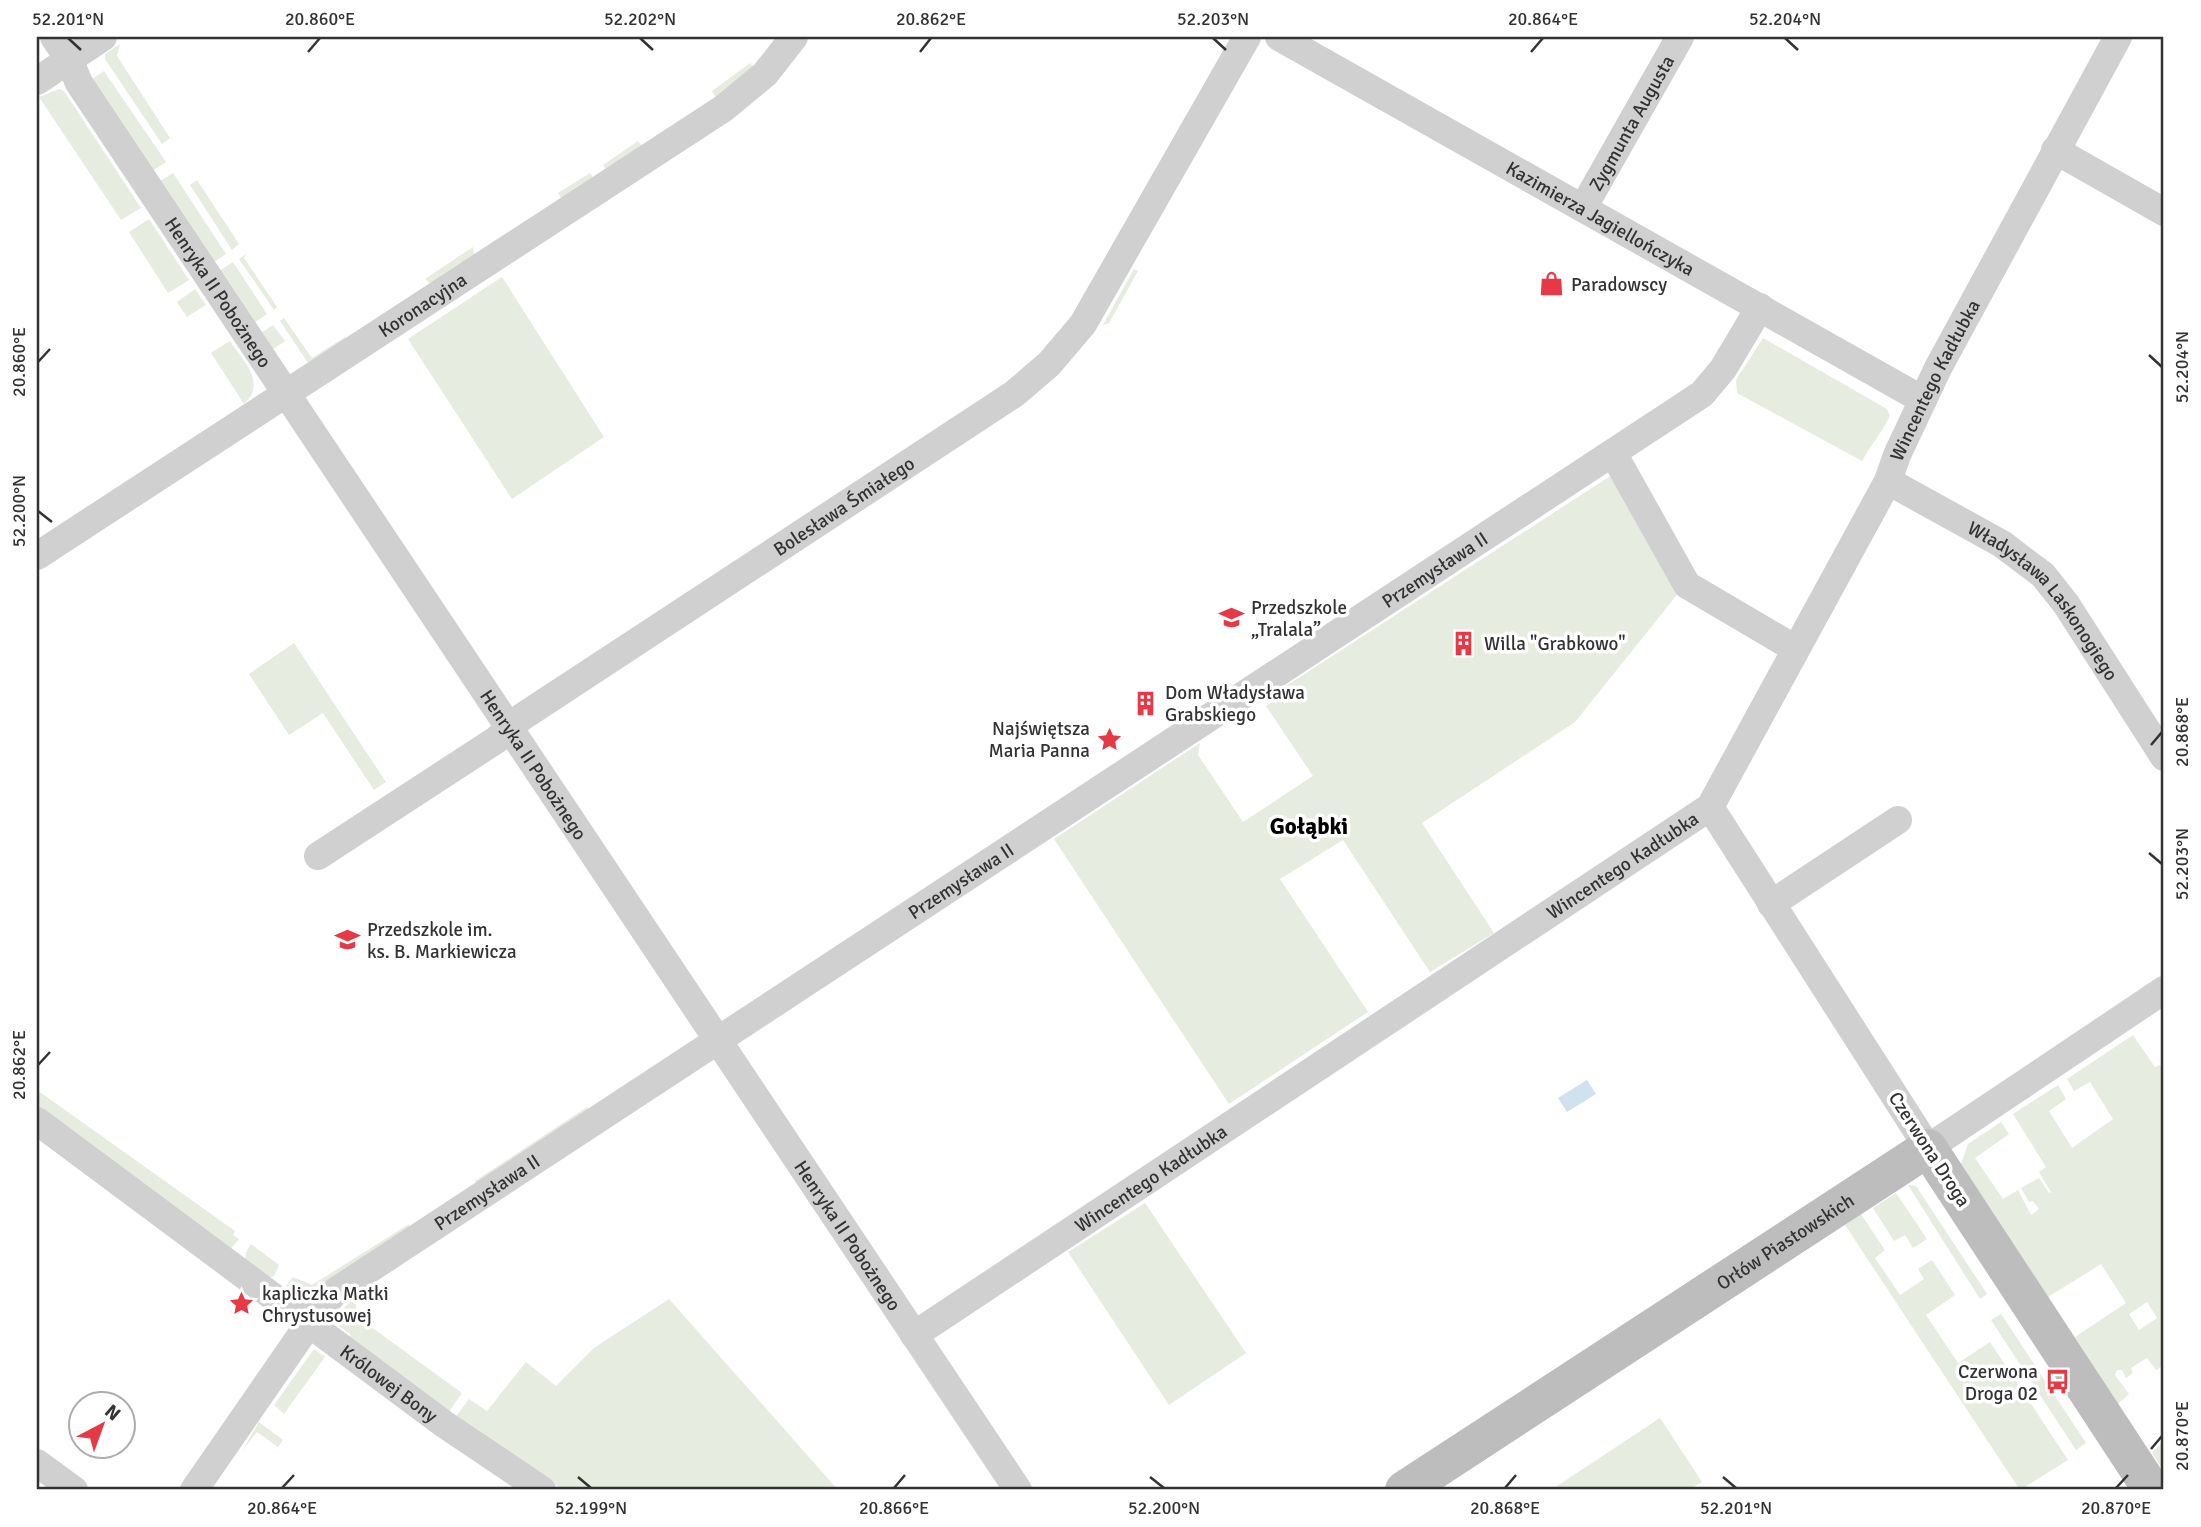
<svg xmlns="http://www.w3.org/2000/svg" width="2201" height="1527" font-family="Signika,sans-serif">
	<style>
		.green { fill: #e6ecdf; fill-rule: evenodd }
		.water { fill: #cfe2ee }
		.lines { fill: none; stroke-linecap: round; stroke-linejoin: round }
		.street { stroke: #d0d0d0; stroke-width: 28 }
		.secondary { stroke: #bdbdbd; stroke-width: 38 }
		.ticks { fill: none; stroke: #333; stroke-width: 2.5 }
		.labels { text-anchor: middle; stroke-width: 7; stroke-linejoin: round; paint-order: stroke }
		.street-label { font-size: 19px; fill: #333; stroke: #fff }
		.poi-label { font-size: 19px; fill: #333; stroke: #fff; text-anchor: start }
		.quarter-label { font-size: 23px; font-weight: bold; fill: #000; stroke: #fff }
		.neatline { fill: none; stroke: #333; stroke-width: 2.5 }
		.ticks-label { font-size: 18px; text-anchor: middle; fill: #333 }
	</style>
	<rect width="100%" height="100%" fill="#fff"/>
	<path class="green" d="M120,44L117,56L170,138L162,144L105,59V54Z
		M750,63L755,70L717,100L712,91Z
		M104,71L166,162L151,172L89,81Z
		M59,89L64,91L141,208L121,220L39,97Z
		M638,141L642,146L608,172L603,165Z
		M173,173L226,254L211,264L157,183Z
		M590,173L595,180L561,198L558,193Z
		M197,180L239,244L232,250L190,185Z
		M149,219L189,280L168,293L129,232Z
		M473,247L474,256L431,284L425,279Z
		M246,254L244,258L277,307L274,310L239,259Z
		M233,262L267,314L251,325L216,273Z
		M1134,269L1138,271L1109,323L1103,325Z
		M502,277L604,437L512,499L408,339Z
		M195,289L206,305L187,317L177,302Z
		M284,318L312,358L345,337L349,342L310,366L280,321Z
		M273,325L285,341L269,352L258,335Z
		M1763,338L1887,409L1890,416C1882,432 1871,445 1862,461L1737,393L1736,380Z
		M230,341C244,362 267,383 244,404L211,353Z
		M1615,473L1680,591L1575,722L1422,823L1494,933L1430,972L1343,840L1280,879L1368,1012L1229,1104L1054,839L1200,743L1198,755L1243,822L1313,776L1266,706L1278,697L1286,686Z
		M294,643L386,782L374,790L323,713L289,735L249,674Z
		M2133,1035L2155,1067L2164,1064V1365L2156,1370L2147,1358L2131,1368L2133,1373L2126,1378L2122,1370H2117L2115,1375L2129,1394L2118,1404L2075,1337L2126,1303L2101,1264L2048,1297L1961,1164L1968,1144L2001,1122L2009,1134L1975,1158L2003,1199L2018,1190L2031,1215L2039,1209L2033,1201L2029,1202L2021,1188L2039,1178L2049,1193L2051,1192L2039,1172L2046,1167L2013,1114L2058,1085L2066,1099L2049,1111L2072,1148L2113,1119L2090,1082L2074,1091L2067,1079ZM2147,1302L2157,1318L2139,1330L2129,1314Z
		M37,1090L235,1231L233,1235L239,1239L230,1250L37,1108Z
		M587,1107L589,1111L478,1186L475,1181Z
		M1908,1185L1916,1186L1987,1294L1980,1299Z
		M1896,1193L1927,1239L1913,1248L1905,1235L1894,1241L1873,1208Z
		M1145,1203L1246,1353L1169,1405L1068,1252Z
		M1861,1214L1885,1250L1875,1258L1900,1295L1924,1279L1918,1269L1932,1260L1955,1295L1926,1315L1958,1363L1990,1342L2068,1460L2020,1490L1845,1225Z
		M409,1224L408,1232L316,1298L305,1303L285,1292L286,1286L293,1277L312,1285Z
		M251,1244L279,1265L274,1276L267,1279L245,1262L246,1252Z
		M356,1297V1316L462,1393L448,1413L347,1340L351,1335L339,1326L337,1314Z
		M669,1299L838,1490H563L455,1418L469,1399L487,1411L526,1362L556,1386L594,1348Z
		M2001,1314L2086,1443L2076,1450L1991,1320Z
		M314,1349L325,1357L284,1414L274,1405Z
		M1660,1418L1702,1482L1688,1490H1551Z
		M259,1422L283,1440L278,1447L257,1432L242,1451Z
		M2163,1441L2164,1443V1472L2152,1453Z"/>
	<path class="water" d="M1587,1080L1596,1094L1567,1112L1558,1098Z"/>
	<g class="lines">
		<g class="street">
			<path id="s1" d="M54,37L69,59L79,83L1018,1490"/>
			<path id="s2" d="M1279,37L1923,400"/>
			<path d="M37,81L103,37"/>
			<path d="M2055,150L2164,212"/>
			<path id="s3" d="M1583,208L1680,37"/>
			<path d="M1613,453L1687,585L1794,648"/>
			<path id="s4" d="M1888,481L2002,544L2043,575L2066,604L2164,757"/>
			<path id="s5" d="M37,556L724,108L765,74L794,37"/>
			<path d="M1710,807L1928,1148L2164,990"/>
			<path id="s6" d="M318,856L496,740L522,717L1014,394L1049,364L1083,324L1247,37"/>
			<path d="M1771,904L1898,820"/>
			<path id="s7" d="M37,1121L444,1424L542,1490"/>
			<path id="s8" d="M914,1335L1710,807L1888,481L1897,455L1938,368L2118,37"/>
			<path d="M37,1463L74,1490"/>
			<path id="s9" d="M194,1490L315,1315L336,1291L1702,394L1723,369L1760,307"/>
		</g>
		<path class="secondary" id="s10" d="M1404,1490L1928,1148L2152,1490"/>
	</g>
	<path class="ticks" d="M68,38L81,50M640,38L653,50M1213,38L1226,50M1785,38L1798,50M308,52L320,38M920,52L931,38M1531,52L1543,38M2149,355L2162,367M38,362L50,349M38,511L52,522M2151,745L2162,732M2149,853L2162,864M38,1065L50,1052M2151,1449L2162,1436M578,1477L591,1488M1150,1477L1164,1488M1723,1477L1736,1488M282,1488L294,1475M894,1488L905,1475M1505,1488L1516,1475M2116,1488L2128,1475"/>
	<defs>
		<symbol id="shop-bare" viewBox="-9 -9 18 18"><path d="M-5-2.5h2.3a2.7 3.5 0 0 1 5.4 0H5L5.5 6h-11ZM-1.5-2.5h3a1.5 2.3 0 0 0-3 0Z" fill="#e63946" stroke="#fff" stroke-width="2.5" paint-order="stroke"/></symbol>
		<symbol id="school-bare" viewBox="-9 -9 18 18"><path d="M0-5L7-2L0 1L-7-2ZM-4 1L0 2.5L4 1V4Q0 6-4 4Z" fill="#e63946" stroke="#fff" stroke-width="2.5" paint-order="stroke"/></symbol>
		<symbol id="building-bare" viewBox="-9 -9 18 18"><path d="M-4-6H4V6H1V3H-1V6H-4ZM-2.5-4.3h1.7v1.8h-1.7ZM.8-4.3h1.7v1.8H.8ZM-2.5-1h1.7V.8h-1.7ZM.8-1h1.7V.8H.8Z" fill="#e63946" stroke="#fff" stroke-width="2.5" paint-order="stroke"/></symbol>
		<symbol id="sight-bare" viewBox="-9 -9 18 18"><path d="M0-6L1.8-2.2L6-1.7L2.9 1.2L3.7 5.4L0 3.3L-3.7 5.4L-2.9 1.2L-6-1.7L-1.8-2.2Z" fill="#e63946" stroke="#fff" stroke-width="2.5" paint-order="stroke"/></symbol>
		<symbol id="bus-bare" viewBox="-9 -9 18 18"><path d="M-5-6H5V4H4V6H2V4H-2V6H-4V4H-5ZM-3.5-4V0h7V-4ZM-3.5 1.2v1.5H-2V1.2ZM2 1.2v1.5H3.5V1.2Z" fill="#e63946" stroke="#fff" stroke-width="2.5" paint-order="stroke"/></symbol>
	</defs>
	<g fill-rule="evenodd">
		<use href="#shop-bare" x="1534" y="266" width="35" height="35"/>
		<use href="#school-bare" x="1214" y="600" width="35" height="35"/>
		<use href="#building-bare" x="1446" y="626" width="35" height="35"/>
		<use href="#building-bare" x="1128" y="686" width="35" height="35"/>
		<use href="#sight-bare" x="1092" y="722" width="35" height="35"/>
		<use href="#school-bare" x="330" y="922" width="35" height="35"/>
		<use href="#sight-bare" x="224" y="1286" width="35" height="35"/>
		<use href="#bus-bare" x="2040" y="1364" width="35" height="35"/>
	</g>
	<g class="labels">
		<g class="street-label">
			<text dy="7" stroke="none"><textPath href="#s3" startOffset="98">Zygmunta Augusta</textPath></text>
			<text dy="7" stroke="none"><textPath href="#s2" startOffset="369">Kazimierza Jagiellończyka</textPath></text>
			<text dy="7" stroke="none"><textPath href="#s1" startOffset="304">Henryka II Pobożnego</textPath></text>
			<text dy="7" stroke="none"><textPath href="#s5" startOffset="460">Koronacyjna</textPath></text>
			<text dy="7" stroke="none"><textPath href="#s8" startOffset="1438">Wincentego Kadłubka</textPath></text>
			<text dy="7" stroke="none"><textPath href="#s6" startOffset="632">Bolesława Śmiałego</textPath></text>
			<text dy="7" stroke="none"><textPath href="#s9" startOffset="1559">Przemysława II</textPath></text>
			<text dy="7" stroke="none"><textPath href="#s4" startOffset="200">Władysława Laskonogiego</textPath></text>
			<text dy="7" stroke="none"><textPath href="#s1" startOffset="872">Henryka II Pobożnego</textPath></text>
			<text dy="7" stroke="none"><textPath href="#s8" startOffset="850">Wincentego Kadłubka</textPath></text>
			<text dy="7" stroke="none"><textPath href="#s9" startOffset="992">Przemysława II</textPath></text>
			<text transform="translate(1930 1149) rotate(57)" y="7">Czerwona Droga</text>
			<text dy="7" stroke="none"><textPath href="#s8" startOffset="284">Wincentego Kadłubka</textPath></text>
			<text dy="7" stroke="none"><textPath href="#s9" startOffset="425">Przemysława II</textPath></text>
			<text dy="7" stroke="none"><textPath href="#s1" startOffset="1438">Henryka II Pobożnego</textPath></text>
			<text dy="7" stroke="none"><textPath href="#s10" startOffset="455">Orłów Piastowskich</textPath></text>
			<text dy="7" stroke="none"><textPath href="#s7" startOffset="439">Królowej Bony</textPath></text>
		</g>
		<g class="poi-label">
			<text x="1571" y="291">Paradowscy</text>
			<text x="1251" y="614">Przedszkole<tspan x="1251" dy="22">„Tralala”</tspan></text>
			<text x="1484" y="650">Willa "Grabkowo"</text>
			<text x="1165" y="699">Dom Władysława<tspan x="1165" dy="22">Grabskiego</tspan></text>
			<text x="1090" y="735" text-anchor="end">Najświętsza<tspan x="1090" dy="22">Maria Panna</tspan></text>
			<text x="367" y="936">Przedszkole im.<tspan x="367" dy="22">ks. B. Markiewicza</tspan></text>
			<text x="262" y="1300">kapliczka Matki<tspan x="262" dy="22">Chrystusowej</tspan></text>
			<text x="2038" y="1378" text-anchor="end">Czerwona<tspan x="2038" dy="22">Droga 02</tspan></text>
		</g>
		<g class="quarter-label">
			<text x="1309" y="834">Gołąbki</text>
		</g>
	</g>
	<rect width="2201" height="1527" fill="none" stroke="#ffffff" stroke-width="77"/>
	<g transform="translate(102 1425) rotate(41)"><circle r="33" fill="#ffffff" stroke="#adadad" stroke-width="2"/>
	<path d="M0-5L12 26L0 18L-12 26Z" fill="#e63946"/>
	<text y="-10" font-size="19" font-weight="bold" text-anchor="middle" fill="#333333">N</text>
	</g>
	<rect x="38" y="38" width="2124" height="1450" class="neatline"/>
	<g class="ticks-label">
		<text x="68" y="25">52.201°N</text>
		<text x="320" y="25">20.860°E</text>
		<text x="640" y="25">52.202°N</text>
		<text x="931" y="25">20.862°E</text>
		<text x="1213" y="25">52.203°N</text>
		<text x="1543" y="25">20.864°E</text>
		<text x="1785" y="25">52.204°N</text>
		<text transform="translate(19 362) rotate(-90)" y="6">20.860°E</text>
		<text transform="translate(2182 367) rotate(-90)" y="6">52.204°N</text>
		<text transform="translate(19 511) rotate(-90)" y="6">52.200°N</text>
		<text transform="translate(2182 732) rotate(-90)" y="6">20.868°E</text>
		<text transform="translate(2182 864) rotate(-90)" y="6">52.203°N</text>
		<text transform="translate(19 1065) rotate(-90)" y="6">20.862°E</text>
		<text transform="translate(2182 1436) rotate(-90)" y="6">20.870°E</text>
		<text x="282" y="1514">20.864°E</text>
		<text x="591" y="1514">52.199°N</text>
		<text x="894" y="1514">20.866°E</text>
		<text x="1164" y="1514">52.200°N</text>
		<text x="1505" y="1514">20.868°E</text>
		<text x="1736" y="1514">52.201°N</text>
		<text x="2116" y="1514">20.870°E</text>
	</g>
</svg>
